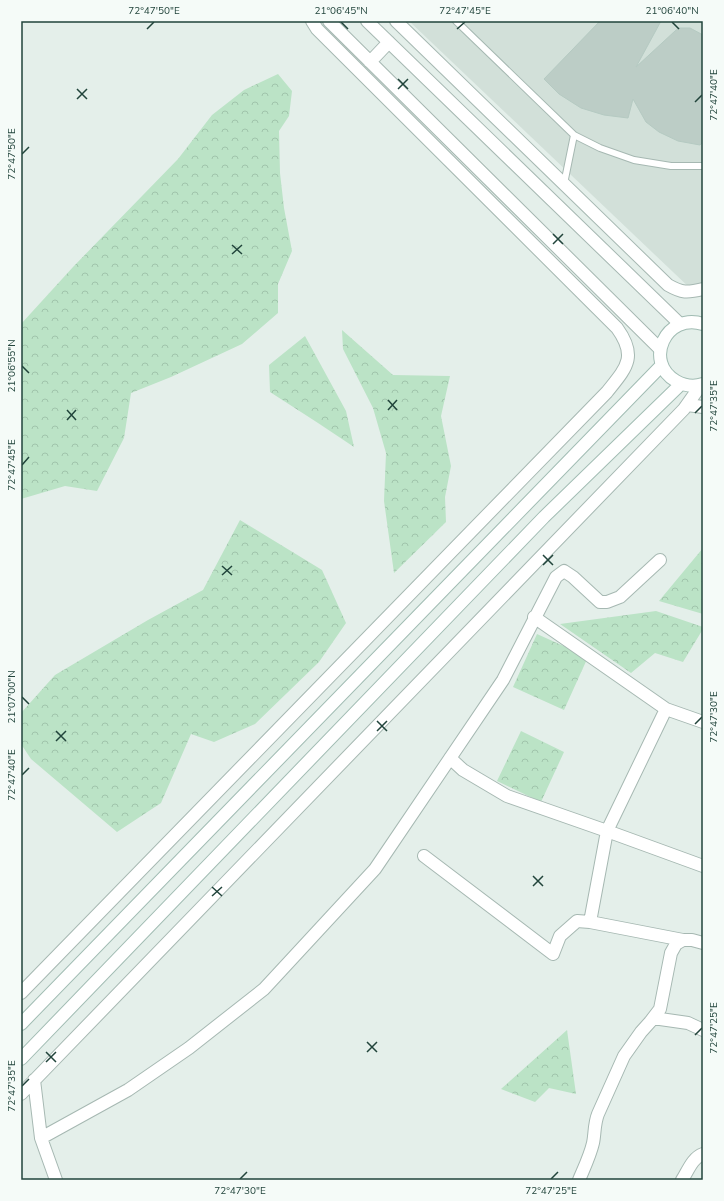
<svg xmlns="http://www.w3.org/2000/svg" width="724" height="1201" font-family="'Nunito Sans',sans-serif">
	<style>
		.built { fill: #d2e0d9 }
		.forest { fill: url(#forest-crowns) }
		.building { fill: #bccdc6; stroke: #b5cac2 }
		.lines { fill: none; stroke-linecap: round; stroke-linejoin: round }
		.lane-casing { stroke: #a6b8b2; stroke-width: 8 }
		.street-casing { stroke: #a6b8b2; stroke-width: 14 }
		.secondary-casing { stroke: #a1bcb3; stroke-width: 14 }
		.lane { stroke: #fff; stroke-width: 6 }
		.street { stroke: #fff; stroke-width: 12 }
		.secondary { stroke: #fff; stroke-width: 12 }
		.ticks { fill: none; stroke: #21443b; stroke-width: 1.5 }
		.neatline { fill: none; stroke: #21443b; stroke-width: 1.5 }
		.ticks-label { font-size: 10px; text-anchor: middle; fill: #21443b }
	</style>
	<defs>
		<pattern id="forest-crowns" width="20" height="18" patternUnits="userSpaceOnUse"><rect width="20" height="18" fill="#bbe3c6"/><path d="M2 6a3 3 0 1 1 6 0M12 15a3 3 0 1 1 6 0" fill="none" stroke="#a0c4ab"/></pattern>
	</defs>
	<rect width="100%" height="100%" fill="#e4efea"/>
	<path class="built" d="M409,21H703V281L693,291Z"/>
	<path class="forest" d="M278,74L292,91L289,116L279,131L280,173L284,208L292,251L278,284V313L242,344L171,377L131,393L124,438L97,491L65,486L21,499V324L73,267L178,159L212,115L244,90Z
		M342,330L393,375L450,376L441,416L451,466L445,497L446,522L394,573L384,501L386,453L373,408L343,349Z
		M305,336L346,411L354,447L318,423L270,392L269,365Z
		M240,520L322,570L346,623L319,662L255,724L214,742L191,734L161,803L117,832L31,759L21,744V713L55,675L148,620L203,590Z
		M703,548V614L659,601Z
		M656,611L703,627V629L683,662L655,653L631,673L560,624Z
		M537,634L588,657L564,710L513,687Z
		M521,731L564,752L541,802L497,781Z
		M567,1030L576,1094L549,1088L535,1102L501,1089Z"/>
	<path class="building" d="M600,21H661L636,67L675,31L679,28H690L703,35V142L700,145L678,141L659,132L646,122L633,99L628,118L604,115L581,108L559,94L544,79Z"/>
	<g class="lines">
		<defs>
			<path id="lane" d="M456,21L574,135L600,148L634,160L671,166H703
				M564,184L574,135"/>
			<path id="street" d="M329,21L660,349
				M367,21L680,324
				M396,21L668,285C682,293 687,293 703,289
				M370,62L389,42
				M687,405L703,407
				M534,617L666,709
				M450,758L463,770L507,796L607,831L666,709L703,722
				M424,856L553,954L560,936L577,921L590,922
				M683,940L590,922L607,831L703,866
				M21,993L607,392C626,368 638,357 617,328L317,29L312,21
				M653,1018L688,1023L703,1030
				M34,1080L41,1138L128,1090L189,1048L264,989L375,869L503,680L556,577L564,571L573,577L600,602H607L620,597L660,560
				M21,1094L684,409L701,385
				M41,1138L56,1180
				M579,1180C584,1168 590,1156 593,1143C595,1134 594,1124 598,1114L624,1056L641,1032L650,1022L660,1009L671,953L676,944L683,940H692L703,943
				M682,1180C688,1171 692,1158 703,1154"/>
			<path id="secondary" d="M703,324C666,312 643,362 676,381C685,386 694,387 703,384
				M21,1024L662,365
				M21,1059L544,517L681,384"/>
		</defs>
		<use href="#lane" class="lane-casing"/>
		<use href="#street" class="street-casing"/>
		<use href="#secondary" class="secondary-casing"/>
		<use href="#lane" class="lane"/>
		<use href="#street" class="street"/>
		<use href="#secondary" class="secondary"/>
	</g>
	<path class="ticks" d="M341,22L348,29M672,22L679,29M147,29L154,22M457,29L465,22M398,79L408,89M77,89L87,99M398,89L408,79M77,99L87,89M695,102L702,95M22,154L29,147M553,234L563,244M553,244L563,234M232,245L242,254M232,254L242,245M22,366L29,373M388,400L397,410M67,410L76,420M388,410L397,400M695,413L702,406M67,420L76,410M22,465L29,457M543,555L553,565M543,565L553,555M222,566L232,575M222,575L232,566M22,697L29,704M377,721L387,731M695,724L702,717M56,731L66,741M377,731L387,721M56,741L66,731M22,775L29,768M533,876L543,886M533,886L543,876M212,887L222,896M212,896L222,887M695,1035L702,1028M367,1042L377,1052M46,1052L56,1062M367,1052L377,1042M46,1062L56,1052M22,1086L29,1079M240,1179L247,1172M551,1179L558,1172"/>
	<rect width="724" height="1201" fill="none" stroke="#f5fbf8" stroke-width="44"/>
	<rect x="22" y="22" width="680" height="1157" class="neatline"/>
	<g class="ticks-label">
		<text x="154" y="14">72°47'50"E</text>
		<text x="341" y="14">21°06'45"N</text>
		<text x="465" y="14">72°47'45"E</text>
		<text x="672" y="14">21°06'40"N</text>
		<text transform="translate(713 95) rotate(-90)" y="4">72°47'40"E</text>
		<text transform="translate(11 154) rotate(-90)" y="4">72°47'50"E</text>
		<text transform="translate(11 366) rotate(-90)" y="4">21°06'55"N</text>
		<text transform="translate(713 406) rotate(-90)" y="4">72°47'35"E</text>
		<text transform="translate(11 465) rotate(-90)" y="4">72°47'45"E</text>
		<text transform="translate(11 697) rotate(-90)" y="4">21°07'00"N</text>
		<text transform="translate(713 717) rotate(-90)" y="4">72°47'30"E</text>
		<text transform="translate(11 775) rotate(-90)" y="4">72°47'40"E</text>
		<text transform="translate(713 1028) rotate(-90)" y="4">72°47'25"E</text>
		<text transform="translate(11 1086) rotate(-90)" y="4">72°47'35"E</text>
		<text x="240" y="1194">72°47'30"E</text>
		<text x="551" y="1194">72°47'25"E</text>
	</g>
</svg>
